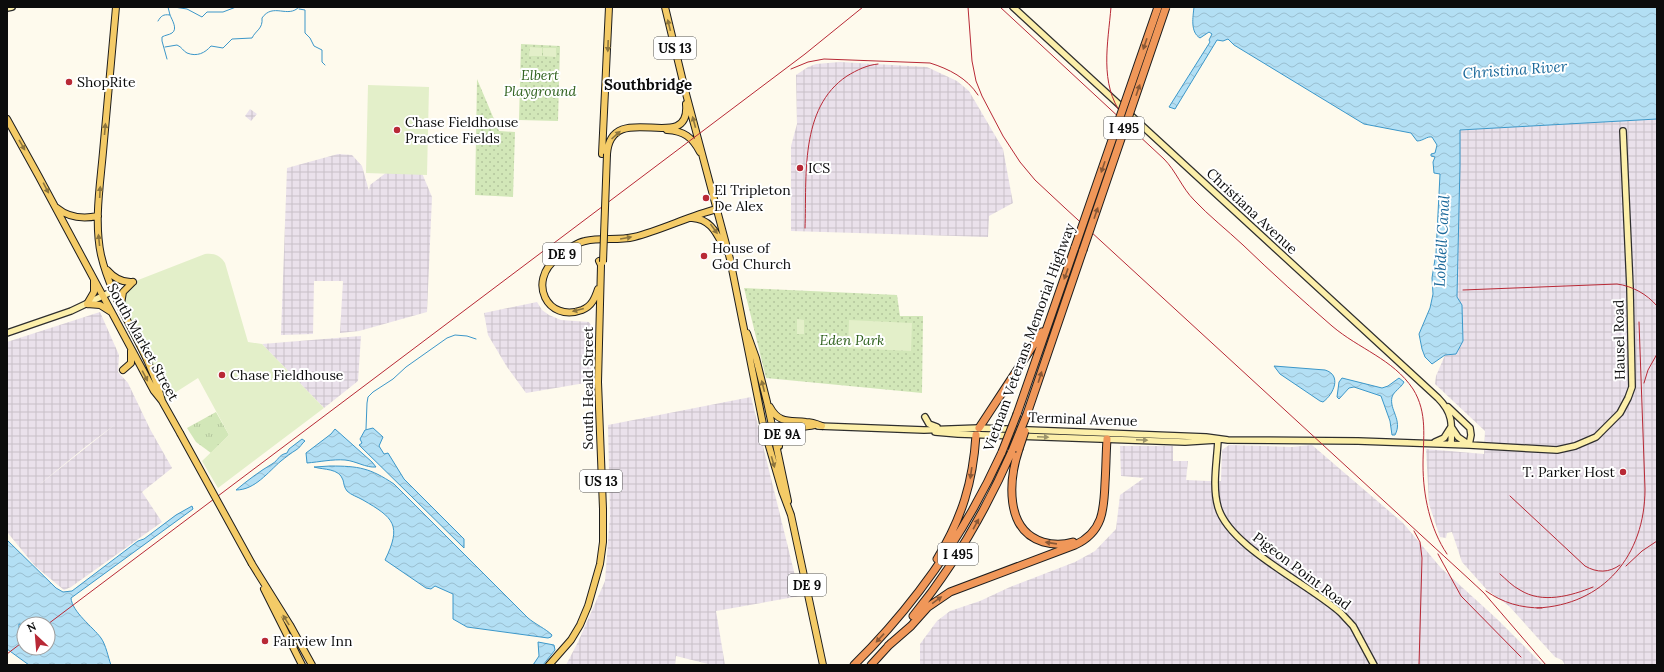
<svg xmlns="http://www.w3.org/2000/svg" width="1664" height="672" font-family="Lora,serif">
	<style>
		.industrial { fill: url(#industrial-grid); fill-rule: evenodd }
		.grass { fill: url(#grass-tufts) }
		.park { fill: url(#park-dots) }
		.pitch { fill: #e3efc9 }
		.water { fill: url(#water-waves); stroke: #3c97c9; fill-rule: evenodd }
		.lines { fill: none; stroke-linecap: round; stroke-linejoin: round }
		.stream { stroke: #3c97c9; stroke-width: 1 }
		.secondary-casing { stroke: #2e2e2e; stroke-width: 8 }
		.primary-casing { stroke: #1d1d1d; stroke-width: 8 }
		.highway-casing { stroke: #1d1d1d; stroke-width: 9 }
		.secondary { stroke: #fcefaa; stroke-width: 5.5 }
		.primary { stroke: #f4cb67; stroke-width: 6 }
		.highway { stroke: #f09759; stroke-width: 7 }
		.rail { stroke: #b82936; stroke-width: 1 }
		.primary-bridge-casing { stroke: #1d1d1d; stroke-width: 8; stroke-linecap: butt }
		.highway-bridge-casing { stroke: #1d1d1d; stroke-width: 9; stroke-linecap: butt }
		.primary-bridge { stroke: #f4cb67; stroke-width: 6 }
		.highway-bridge { stroke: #f09759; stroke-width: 7 }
		.oneway { fill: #8c753e }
		.oneway2 { fill: #895836 }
		.oneway3 { fill: #9c946b }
		.poi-dot { fill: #b82936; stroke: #fff; stroke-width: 1.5 }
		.labels { text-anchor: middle; stroke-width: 4; stroke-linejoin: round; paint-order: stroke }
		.shield { fill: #fff; stroke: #555; stroke-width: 1 }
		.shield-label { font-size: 13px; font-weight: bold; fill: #0c0c0c }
		.park-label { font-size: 14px; font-style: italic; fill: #30621f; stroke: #fff }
		.poi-label { font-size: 14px; fill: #0c0c0c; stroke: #fff; text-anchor: start }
		.street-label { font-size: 14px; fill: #0c0c0c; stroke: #fff }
		.water-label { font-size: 15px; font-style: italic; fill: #1a689a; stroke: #fff }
		.neighbourhood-label { font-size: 15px; font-weight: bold; fill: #0c0c0c; stroke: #fff }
	</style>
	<defs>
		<pattern id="industrial-grid" width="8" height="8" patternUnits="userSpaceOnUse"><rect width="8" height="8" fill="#eae1eb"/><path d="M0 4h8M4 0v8" fill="none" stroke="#c8c0c8"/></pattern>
		<pattern id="grass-tufts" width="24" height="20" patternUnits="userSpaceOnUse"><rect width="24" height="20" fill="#d2e7b8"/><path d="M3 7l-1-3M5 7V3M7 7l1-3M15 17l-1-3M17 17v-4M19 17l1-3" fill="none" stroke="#b3c59d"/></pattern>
		<pattern id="park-dots" width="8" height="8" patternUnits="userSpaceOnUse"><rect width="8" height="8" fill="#d2e7b8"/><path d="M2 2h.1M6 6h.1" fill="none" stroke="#b3c59d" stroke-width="1.8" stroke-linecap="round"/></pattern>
		<pattern id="water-waves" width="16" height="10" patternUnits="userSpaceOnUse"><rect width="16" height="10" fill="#b3dff4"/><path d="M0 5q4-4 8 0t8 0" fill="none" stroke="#99bed0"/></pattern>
	</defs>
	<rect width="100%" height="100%" fill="#fefaed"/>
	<path class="industrial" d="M840,62L927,67L957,81L969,91L1003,149L1013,203L989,216L988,237L791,231V146L797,124L796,75L808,67L816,64Z
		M250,109L257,114L251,121L245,116Z
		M1657,119V665H1565L1562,660L1555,657L1509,606L1487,590L1462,562L1452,532L1447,533L1446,538L1440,537L1429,504L1426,449L1484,454L1485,431L1435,384L1436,376L1445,355L1456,353L1463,341L1462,305L1457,297L1460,165V130Z
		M338,154L352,155L362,166L369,191L370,185L395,166H419L432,197L427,312L359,331L340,333L343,281H314L313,334L281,335L287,168Z
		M537,302L542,310L549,315L561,320L589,322L592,327L591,382L526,393L507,367L488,335L484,313Z
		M100,312L119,355L118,372L128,383L150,429L172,468L142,492L162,522L71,587L64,590L35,566L7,532V342ZM117,423L34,489L84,448Z
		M361,336L358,381L324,408L262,344Z
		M751,397L800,596L716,611L725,665H712L676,656L675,665H566L578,642L605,581L610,515L608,425Z
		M1229,445L1292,447L1312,445L1403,523L1441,568L1497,619L1543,665H920V644L937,621L950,611L980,601L1010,587L1075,562L1095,551L1116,529L1120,495L1144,478L1121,476L1120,446H1173V461H1188L1186,480L1208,481H1221L1222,450Z"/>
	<path class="grass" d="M216,412L229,435L211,453L196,442L187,428Z"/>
	<path class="park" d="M521,44L560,46L558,121L519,120Z
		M477,79L499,131L515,132L513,197L475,195Z
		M744,288L897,295L900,316H923L922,393L766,378Z"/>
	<path class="pitch" d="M530,47L542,48V56H529Z
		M543,48H556V57L543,56Z
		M368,85L429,87L427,175L366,173Z
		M205,254C214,253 220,255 225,263L248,342L262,344L324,408L218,488L202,461L229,435L198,378L162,401L121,301L122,297L133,282Z
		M797,319L804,320V334H797Z
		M849,320L912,323L911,351L848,348Z"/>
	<path class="water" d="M1194,7H1657V119L1460,130V165L1457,297L1462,305L1463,341L1456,354L1445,355L1432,364L1425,357L1422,349L1419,334L1430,308L1433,294L1432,278L1436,253L1440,174L1434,173L1433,162L1435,157L1431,156V154L1435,153L1437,145L1432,137C1427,136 1423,141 1417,141L1411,133L1364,124L1234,45L1228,39L1223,41L1217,40L1175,109L1169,107L1210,42L1209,40L1212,34L1209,32L1200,38C1190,32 1193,17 1194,7Z
		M1274,366L1325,370C1342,375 1334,394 1323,402L1320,401L1280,374Z
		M1342,378L1382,388L1388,386L1399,378L1404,382C1401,388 1394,391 1392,397C1389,410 1403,420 1395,435H1392L1390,421L1381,396L1354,387L1349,388L1339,399L1337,397L1339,382Z
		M373,428L383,437L379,446L384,454L388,453L404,479L464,539V548L359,445L362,443L360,439L365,430Z
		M335,429L372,462L376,467C366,468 356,461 345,460C333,459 319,462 307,463L306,453L331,434Z
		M302,439L305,441C302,443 300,448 296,450C291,453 286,457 281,461C268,472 255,490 236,490C248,480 260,471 272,464C279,460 278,455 287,453L289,449Z
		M330,466C359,466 370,468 394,484L528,618C535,624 546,629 552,635L551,637L548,638L467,627L453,619V594L435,586L431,589L426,588L385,560C402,525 394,518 363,500C358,497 351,495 347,491C344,487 344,484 343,480C339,468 324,470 314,467Z
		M192,506L193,509L71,598C72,612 93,627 101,638C106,645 108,657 111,665H29L7,649V540L56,588L63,592L72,591L138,541L144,539L176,515ZM19,624L24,625V624H48V648H24V632L19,628Z
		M538,642L554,645L555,650L543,665H533L539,656Z"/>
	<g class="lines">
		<path class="stream" d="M174,7L187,9L202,17L207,12H223L236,7
			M299,9L305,10V33L310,38L314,46L322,50V62L325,65
			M158,21C161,16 163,14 170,15L168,7
			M165,47L177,45C182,47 183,51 187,53C197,57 205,53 211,46L223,48L232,39L252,38C256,30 263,29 262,18C273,2 288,19 299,7
			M167,59L162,41V37C165,35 169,35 172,33C178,29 172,20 170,15
			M366,429L367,403L368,397L373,392L393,379L406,367L447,338L455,335L467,336L476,339"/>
		<defs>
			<path id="secondary" d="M1013,7L1438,398C1453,413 1452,424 1451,444
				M7,8L12,7
				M7,333L71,311L113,291
				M1448,407L1470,428L1471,435L1469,445
				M925,417L929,424L937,427
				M818,426L924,430L979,428L1206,437L1228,440L1358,441L1469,445L1557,450L1575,446L1596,437L1620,413L1628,398L1632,387L1630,288L1623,131
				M1452,428L1458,437L1468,444
				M764,429L780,426L801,425
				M935,432L958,434L1185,442L1216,440
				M1218,440C1217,461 1212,486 1218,507C1229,547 1309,584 1341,613L1353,626L1374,665
				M1435,442L1444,438L1451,427"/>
			<path id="primary" d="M116,7C112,55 107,104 103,152C100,186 94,222 101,255C113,307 149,349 162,401
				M665,7L685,90L730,259L764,429L782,491L791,515L823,665
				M7,119L38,175L154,391L162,401L180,433
				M667,130C684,131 692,137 700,152
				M602,154L609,7
				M607,154C611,97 691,157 686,104
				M57,208C69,218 83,219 98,216
				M692,218C712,219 717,235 726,251
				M107,270C114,278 122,283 133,282
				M598,289C595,298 592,306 582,310C547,323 527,281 557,258C565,251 575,243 585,241C601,237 618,241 634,237C662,230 689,216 717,209
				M87,304L94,292V280
				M87,304L100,305L111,312
				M121,304L123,292L133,282
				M747,333L756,358L767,402L788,501
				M123,370L131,363V351
				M770,407C779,424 790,420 806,422C812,422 817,424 822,426
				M779,446C776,426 801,428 815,425
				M252,564L290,625L312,665
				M264,589L302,665
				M549,665L571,640L580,625L588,606L600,564L603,542V509L598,382L601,265L599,261"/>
			<path id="highway" d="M1017,414L1075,247
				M1027,414L1083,250
				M979,428L1042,332
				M1019,449C1009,479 1004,530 1043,542C1053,545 1063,545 1073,542
				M937,559C962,518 973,482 976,435
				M913,616C954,566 986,510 1012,451
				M888,646L911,626L928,607L950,592L1075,545C1103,532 1104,510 1105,483C1106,468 1106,454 1107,439
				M854,665C916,604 966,531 1002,452
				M871,665L891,643"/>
		</defs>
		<use href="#secondary" class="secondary-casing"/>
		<use href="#primary" class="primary-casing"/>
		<use href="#highway" class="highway-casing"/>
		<use href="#secondary" class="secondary"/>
		<use href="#primary" class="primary"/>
		<use href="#highway" class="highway"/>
		<path class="rail" d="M968,7L972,61L976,81L982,96L1003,136L1020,162L1035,180L1065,208L1470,580L1484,593L1546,665
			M1000,7L1164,159C1176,171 1182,188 1194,200C1209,216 1227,230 1243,245C1272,273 1302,300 1332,326C1359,349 1393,359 1413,389C1428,413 1423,438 1423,465C1423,495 1430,529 1447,554
			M1111,7C1108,44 1099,83 1122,115
			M791,69L808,62L824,59L930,63C949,69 967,78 978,95
			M805,228C807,177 799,108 847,76C857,70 867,65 878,64
			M1463,290L1617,284C1632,286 1647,294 1657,306
			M1644,383L1648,370L1657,354
			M1510,496L1585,566C1597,573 1609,573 1620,565
			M1414,531L1420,542L1422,558L1419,665
			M1438,554L1461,596L1521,657
			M1626,566L1642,551L1657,541
			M1500,574C1506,579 1512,586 1520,590C1542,604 1571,596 1593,587
			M1486,591C1503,603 1521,608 1542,608
			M1537,608C1604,605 1645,555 1645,489L1639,322
			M48,624L805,54L863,7
			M7,654L24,641"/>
		<defs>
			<path id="primary-bridge" d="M603,262L607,154
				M180,433L252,564"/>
			<path id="highway-bridge" d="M1075,247L1158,7
				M1083,250L1166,7
				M1019,449L1025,431
				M1012,451L1027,414
				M1002,452L1017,414"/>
		</defs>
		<use href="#primary-bridge" class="primary-bridge-casing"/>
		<use href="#highway-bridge" class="highway-bridge-casing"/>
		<use href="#primary-bridge" class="primary-bridge"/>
		<use href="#highway-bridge" class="highway-bridge"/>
	</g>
	<defs><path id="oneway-solid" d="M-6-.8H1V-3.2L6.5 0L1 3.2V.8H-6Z"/></defs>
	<g class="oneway">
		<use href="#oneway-solid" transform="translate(669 25) rotate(-104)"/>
		<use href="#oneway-solid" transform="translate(608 46) rotate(92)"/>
		<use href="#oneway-solid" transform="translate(694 122) rotate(-105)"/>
		<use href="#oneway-solid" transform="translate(105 129) rotate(-85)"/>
		<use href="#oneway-solid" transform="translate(616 135) rotate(-42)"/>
		<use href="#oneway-solid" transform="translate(22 145) rotate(60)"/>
		<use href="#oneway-solid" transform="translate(46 188) rotate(62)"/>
		<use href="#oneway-solid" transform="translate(100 192) rotate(-87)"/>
		<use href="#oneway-solid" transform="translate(714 229) rotate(54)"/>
		<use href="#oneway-solid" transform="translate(626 238) rotate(-10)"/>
		<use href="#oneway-solid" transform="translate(99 240) rotate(-96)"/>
		<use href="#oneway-solid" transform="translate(578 310) rotate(166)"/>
		<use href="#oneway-solid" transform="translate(145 376) rotate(62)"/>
		<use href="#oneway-solid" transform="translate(763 386) rotate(-104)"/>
		<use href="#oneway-solid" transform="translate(773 462) rotate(74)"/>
		<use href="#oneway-solid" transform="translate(286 620) rotate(-122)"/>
	</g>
	<g class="oneway2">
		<use href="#oneway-solid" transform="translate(1145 44) rotate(109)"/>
		<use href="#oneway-solid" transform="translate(1138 90) rotate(-71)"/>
		<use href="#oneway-solid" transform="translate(1103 167) rotate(109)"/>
		<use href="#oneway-solid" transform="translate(1096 213) rotate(-71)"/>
		<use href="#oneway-solid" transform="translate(1066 274) rotate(110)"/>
		<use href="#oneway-solid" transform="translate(1040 377) rotate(-72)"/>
		<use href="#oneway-solid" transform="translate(971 473) rotate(98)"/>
		<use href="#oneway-solid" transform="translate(976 524) rotate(-61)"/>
		<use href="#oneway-solid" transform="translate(1051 543) rotate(-172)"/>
		<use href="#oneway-solid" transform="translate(937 600) rotate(-36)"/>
		<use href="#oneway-solid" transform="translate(880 638) rotate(133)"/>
	</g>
	<g class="oneway3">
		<use href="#oneway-solid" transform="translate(1043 437) rotate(2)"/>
		<use href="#oneway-solid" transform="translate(1142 440) rotate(2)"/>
	</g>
	<g class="poi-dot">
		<circle cx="69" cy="82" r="4"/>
		<circle cx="397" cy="130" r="4"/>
		<circle cx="800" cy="168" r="4"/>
		<circle cx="706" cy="198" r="4"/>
		<circle cx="704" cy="256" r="4"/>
		<circle cx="222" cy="375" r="4"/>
		<circle cx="1623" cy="472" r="4"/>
		<circle cx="265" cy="641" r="4"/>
	</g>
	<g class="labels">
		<g class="shield">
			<rect x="654" y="37" width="42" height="22" rx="3"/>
			<rect x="1104" y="117" width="40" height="22" rx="3"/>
			<rect x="543" y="243" width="38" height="22" rx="3"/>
			<rect x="759" y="423" width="46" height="22" rx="3"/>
			<rect x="580" y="470" width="42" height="22" rx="3"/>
			<rect x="938" y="543" width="40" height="22" rx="3"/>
			<rect x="788" y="574" width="38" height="22" rx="3"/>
		</g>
		<g class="shield-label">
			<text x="675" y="53">US 13</text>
			<text x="1124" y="133">I 495</text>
			<text x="562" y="259">DE 9</text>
			<text x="782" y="439">DE 9A</text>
			<text x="601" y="486">US 13</text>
			<text x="958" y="559">I 495</text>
			<text x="807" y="590">DE 9</text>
		</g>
		<g class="park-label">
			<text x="540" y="80">Elbert<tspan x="540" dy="16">Playground</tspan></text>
			<text x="852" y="345">Eden Park</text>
		</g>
		<g class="poi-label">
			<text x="77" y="87">ShopRite</text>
			<text x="405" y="127">Chase Fieldhouse<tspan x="405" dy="16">Practice Fields</tspan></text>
			<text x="808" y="173">ICS</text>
			<text x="714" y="195">El Tripleton<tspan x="714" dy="16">De Alex</tspan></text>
			<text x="712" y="253">House of<tspan x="712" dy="16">God Church</tspan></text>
			<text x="230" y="380">Chase Fieldhouse</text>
			<text x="1615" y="477" text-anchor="end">T. Parker Host</text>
			<text x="273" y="646">Fairview Inn</text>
		</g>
		<g class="street-label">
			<text transform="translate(1252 211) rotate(43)" y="5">Christiana Avenue</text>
			<text transform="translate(1029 337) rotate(-70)" y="5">Vietnam Veterans Memorial Highway</text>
			<text transform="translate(1619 340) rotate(-91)" y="5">Hausel Road</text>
			<text transform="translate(143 342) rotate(61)" y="5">South Market Street</text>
			<text transform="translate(588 388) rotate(-90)" y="5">South Heald Street</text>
			<text transform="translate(1083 419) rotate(2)" y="5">Terminal Avenue</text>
			<text transform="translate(1302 571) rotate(37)" y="5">Pigeon Point Road</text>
		</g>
		<g class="water-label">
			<text transform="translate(1515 70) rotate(-4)" y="5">Christina River</text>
			<text transform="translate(1442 241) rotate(-87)" y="5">Lobdell Canal</text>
		</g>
		<g class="neighbourhood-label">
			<text x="648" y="90">Southbridge</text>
		</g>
	</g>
	<rect width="1664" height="672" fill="none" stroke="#0c0c0c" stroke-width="16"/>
	<g transform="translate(36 636) rotate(334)"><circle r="19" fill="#ffffff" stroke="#9e9e9e"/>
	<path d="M0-3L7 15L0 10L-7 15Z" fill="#b82936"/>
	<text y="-6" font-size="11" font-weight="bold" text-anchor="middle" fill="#0c0c0c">N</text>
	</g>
</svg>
